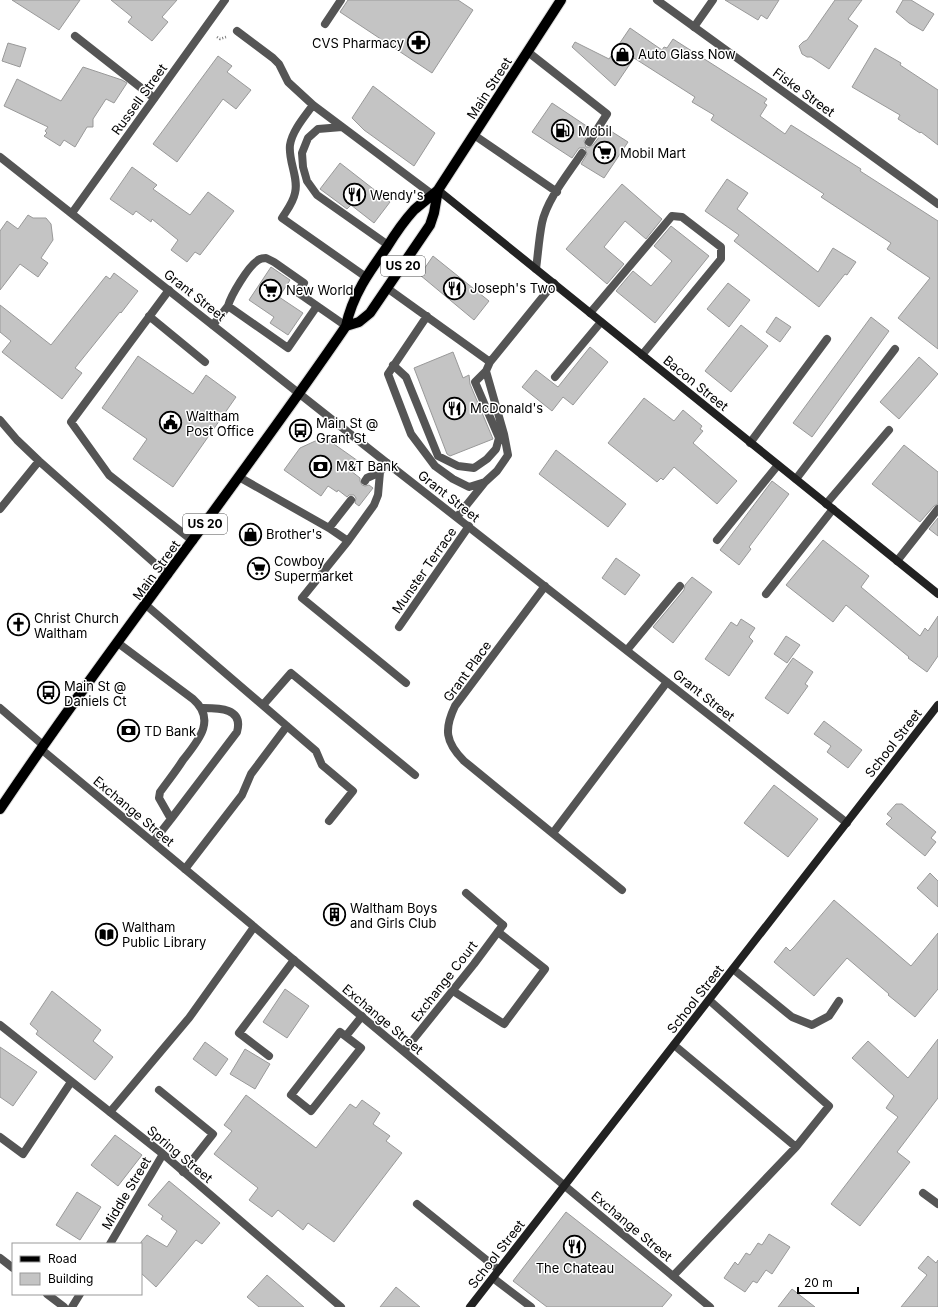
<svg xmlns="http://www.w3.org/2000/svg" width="938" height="1307" font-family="Inter,sans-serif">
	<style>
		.building { fill: #c4c4c4; stroke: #999 }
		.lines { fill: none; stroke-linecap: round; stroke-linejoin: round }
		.primary-casing { stroke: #dbdbdb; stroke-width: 12 }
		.path { stroke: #777; stroke-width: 2.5; stroke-dasharray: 1 2; stroke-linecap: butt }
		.lane { stroke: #555; stroke-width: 8 }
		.street { stroke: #555; stroke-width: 8 }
		.secondary { stroke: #222; stroke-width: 8 }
		.primary { stroke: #000; stroke-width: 10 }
		.labels { text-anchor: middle; stroke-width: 3; stroke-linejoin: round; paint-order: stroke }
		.shield { fill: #fff; stroke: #4c4c4c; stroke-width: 1 }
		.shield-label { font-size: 12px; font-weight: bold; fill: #000 }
		.poi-label { font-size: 13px; fill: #000; stroke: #fff; text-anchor: start }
		.street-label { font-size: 13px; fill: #000; stroke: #fff }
	</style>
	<rect width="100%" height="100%" fill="#fff"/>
	<path class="building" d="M12,0H80L59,30Z
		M111,0H177L162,17L168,22L152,41L128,22L132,17Z
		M348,0H458L473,10L432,73L340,12Z
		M725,0H779L767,19L761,15L758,20Z
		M835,0H862L848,19L858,26L829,69L811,57H807L802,54L799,46L803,42L807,40Z
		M903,0H911L934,14L923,31L909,23L896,12Z
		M630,28L662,50L664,47L667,48L673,39L767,99L764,103L767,105L760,116L785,134L791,125L861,169L860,171L938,221V349L898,318L930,278L887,249L891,243L821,197L824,194L711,120L714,115L692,102L695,97L634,58L615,86L572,47L575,42L609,59Z
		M8,43L26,48L20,67L2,61Z
		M875,48L901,63L900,65L938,90V145L921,132L920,133L898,119L900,115L852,87Z
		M218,56L232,66L227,72L251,90L236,109L223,99L177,162L153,144Z
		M83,67L122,80L127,83L114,103L106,99L93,119V127H87L75,147L64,140L60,146L44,136L47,133L45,131L48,127L4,106L17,79L61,101Z
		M373,86L435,133L414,166L364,130L352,118Z
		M552,103L591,129L584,141L586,147H589L593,145L606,128L628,142L604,178L581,164L587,154L585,148H579L572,158L532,132Z
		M340,163L390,202L374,223L351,205L347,209L320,189Z
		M132,167L157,185L153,189L190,215L208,192L234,211L200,255L195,252L187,262L171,250L178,240L152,219L151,222L136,211L133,215L110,199Z
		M727,179L748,193L737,209L818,272L833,248L856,262L847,275L845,274L819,307L734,241L739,235L705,211Z
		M622,184L662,219L646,239L625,221L604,247L624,264L607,284L566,249Z
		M28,215L33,218H46L51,224L53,240L41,258L48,263L38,277L20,264L0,290V231L7,221L18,229Z
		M671,226L709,256L655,323L616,291L633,271L651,286L672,261L654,246Z
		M433,256L489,301L474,320L420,275Z
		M271,267L290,280L279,297L303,313L288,335L270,323L274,317L249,300Z
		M114,273L138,291L121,313L120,312L75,368L82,373L62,399L2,352L11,341L0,332V305L51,345L106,276L110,279Z
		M728,283L750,300L729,327L707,309Z
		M776,317L791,327L780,342L766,332Z
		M871,317L889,331L812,437L793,423Z
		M741,325L768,346L731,392L705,371Z
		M590,347L608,362L573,405L563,397L552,411L522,387L536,370L558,387Z
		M453,352L463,378L469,375L470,384L493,439L450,456L447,454L414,368Z
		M138,356L193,394L206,375L236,397L173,487L133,459L147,439L102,408Z
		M919,357L938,374L899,419L880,402Z
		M644,398L674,421L683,410L702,426L700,429L703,431L693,443L737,481L717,504L674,467L663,480L661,478L657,482L608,443Z
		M324,437L358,461L351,471L360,478V481L362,485L365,486L369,485L373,488L359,506L355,503L356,498L354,495H349L347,497L338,490L337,492L328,486L321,496L284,470L300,448Z
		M904,445L938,472V504L934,506L920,522L872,484Z
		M556,450L626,504L608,527L539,474Z
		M772,481L789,494L749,547L751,549L739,565L720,550Z
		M938,518V536L929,529Z
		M823,540L869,576L861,587L920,636L925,628L928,631L938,616V656L927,672L908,658L909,657L846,605L833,622L786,585Z
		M616,558L640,575L625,595L602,578Z
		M692,577L712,592L673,643L653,627L684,590L685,585Z
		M741,619L755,628L749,637L753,641L729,676L705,659L731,622L737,626Z
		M786,636L800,645L787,663L774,654Z
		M793,658L813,672L805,684L808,686L788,714L765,698Z
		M824,721L862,750L848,768L827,752L831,746L814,734Z
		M774,785L818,819L788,857L744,823Z
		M896,804H902L936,832L931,838L936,842L925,856L886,824L892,818L887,814Z
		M930,873L938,881V907L917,888Z
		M834,900L911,966L938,933V989L915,1017L888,995L889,994L847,958L814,996L774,962L786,947L790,951L794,947Z
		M285,989L309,1006L287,1038L263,1022Z
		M52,991L101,1030L93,1041L113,1057L95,1080L36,1034L38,1031L30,1024Z
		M938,1039V1098L897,1152L910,1162L860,1226L831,1204L898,1117L886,1108L894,1096L852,1058L868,1041L908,1078Z
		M205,1042L228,1059L216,1076L193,1059Z
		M0,1047L37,1072L13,1106L0,1097Z
		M245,1049L270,1064L255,1089L230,1074Z
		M246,1095L316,1148L350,1104L356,1108L362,1100L380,1113L373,1124L390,1136L386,1141L402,1153L334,1242L308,1223L303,1230L278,1210L272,1217L249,1200L258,1188L214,1154L232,1131L224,1125Z
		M115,1135L142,1155L118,1186L91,1165Z
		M169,1181L220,1223L202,1244L196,1240L156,1287L141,1273V1242L147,1235L167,1247L177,1231L161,1219L163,1216L148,1205Z
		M77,1192L101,1207L80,1240L56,1225Z
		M566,1212L672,1295L662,1307H547L513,1281Z
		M769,1234L790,1247L772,1274L766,1270L757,1283L753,1281L745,1292L724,1278L735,1262L738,1265L746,1253L750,1255L758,1243L762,1245Z
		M928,1256L936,1263L938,1260V1307H901L927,1275L918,1268Z
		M267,1275L304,1307H259L247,1297Z
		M396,1287L420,1307H380Z
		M792,1289L815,1307H778Z"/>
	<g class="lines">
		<defs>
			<path id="primary" d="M346,326L359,322L370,313L430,225L434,213L438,190
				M0,809C110,645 234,490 346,326C352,296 369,272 387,247C395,234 404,221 414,210C422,203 430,197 438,190L561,0"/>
		</defs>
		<use href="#primary" class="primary-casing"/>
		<path class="path" d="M217,37L220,39L226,37"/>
		<path class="lane" d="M325,24L341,0
			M694,27L713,0
			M237,31L273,58L279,64L288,82L313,105L433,195
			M75,36L154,98
			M528,52L607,114L589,142
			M313,105C305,116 292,131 290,145C288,161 299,178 295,193C293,203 287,210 282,218L366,277
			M342,127L318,129L308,138L302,153L303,167L307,181L317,195L388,245
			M474,135L557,192
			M536,269C538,254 539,238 542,223C547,199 569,173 582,153
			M387,288L490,362
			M169,290L71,422L109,475L193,541
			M228,306C231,295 248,267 257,261C259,259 263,258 266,258L274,262L304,283L297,292L346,326
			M590,313L672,216L682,217L721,247V259L642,355
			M149,316L205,362
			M427,316L388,374L411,434L435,466L453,479L469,487L485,482L497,471L508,455L504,434L486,371L490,362L554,283
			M213,325L228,306L288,348L317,306
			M393,365L406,377L438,456L458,466L474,468L487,459L496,449L499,438L475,382L486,371
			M555,377L601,322
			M0,420L17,440L39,461L168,575
			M750,443L827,339
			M387,463L380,472L378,495L374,505L348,541L302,598L406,683
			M239,477L329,528L348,541
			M796,479L895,349
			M365,481L367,478L380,472
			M826,504L889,430
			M0,509L39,461
			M457,517L485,482
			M329,528L351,500
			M717,540L778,465
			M897,561L938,509
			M766,594L833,509
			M146,605L316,751L322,765L353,791L329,821
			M118,643L193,699C217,720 198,741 183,760C176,771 168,781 160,792L159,798L171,819L153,842
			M627,650L680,586
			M263,705L291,673L415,775
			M171,819L237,732C244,707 217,708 201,708
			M185,869L242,795L251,774L287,726
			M466,893L503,925
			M733,969L792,1017L812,1025L829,1016L839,1001
			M453,991L504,1024L545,969L498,932
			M340,1032L361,1048L311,1111L291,1095Z
			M346,1036L362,1016
			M674,1045L796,1147
			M269,1056L239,1033L294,960
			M159,1090L213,1134L183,1172
			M110,1112L189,1018L254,927
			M0,1137L23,1154L71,1082
			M923,1193L938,1204
			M417,1204L499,1270
			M0,1258L13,1268
			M673,1276L796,1147L829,1106L709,1000
			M47,1294L64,1307"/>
		<path class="street" d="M657,0L938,204
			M0,157L387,463L847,823
			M72,213L225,0
			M545,586L455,706C444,729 445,742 464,761L622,890
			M399,627L469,526
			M0,708L43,745
			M41,749L710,1307
			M553,833L667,682
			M0,1025L163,1154L341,1307
			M404,1051L474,964L503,925
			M110,1244L163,1154
			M493,1278L531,1307
			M72,1307L80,1294"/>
		<path class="secondary" d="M438,190L938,594
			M470,1307L938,705"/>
		<use href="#primary" class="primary"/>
	</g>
	<defs>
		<symbol id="pharmacy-ring" viewBox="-11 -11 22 22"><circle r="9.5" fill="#fff" stroke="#000" stroke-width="1.5"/><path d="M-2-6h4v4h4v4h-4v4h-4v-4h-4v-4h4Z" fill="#000"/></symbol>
		<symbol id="shop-ring" viewBox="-11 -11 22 22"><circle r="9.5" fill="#fff" stroke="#000" stroke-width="1.5"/><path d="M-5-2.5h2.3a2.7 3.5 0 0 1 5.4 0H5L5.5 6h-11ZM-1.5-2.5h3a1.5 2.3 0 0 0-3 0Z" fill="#000"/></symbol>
		<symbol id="fuel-ring" viewBox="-11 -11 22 22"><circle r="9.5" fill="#fff" stroke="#000" stroke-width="1.5"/><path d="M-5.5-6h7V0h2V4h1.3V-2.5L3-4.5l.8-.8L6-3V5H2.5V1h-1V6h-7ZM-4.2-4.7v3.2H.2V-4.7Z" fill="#000"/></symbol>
		<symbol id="supermarket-ring" viewBox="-11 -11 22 22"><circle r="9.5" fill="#fff" stroke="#000" stroke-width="1.5"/><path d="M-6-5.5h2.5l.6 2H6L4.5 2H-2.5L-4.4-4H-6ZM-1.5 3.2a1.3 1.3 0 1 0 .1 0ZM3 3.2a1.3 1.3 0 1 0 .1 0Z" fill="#000"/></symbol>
		<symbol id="restaurant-ring" viewBox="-11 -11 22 22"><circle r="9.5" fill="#fff" stroke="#000" stroke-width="1.5"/><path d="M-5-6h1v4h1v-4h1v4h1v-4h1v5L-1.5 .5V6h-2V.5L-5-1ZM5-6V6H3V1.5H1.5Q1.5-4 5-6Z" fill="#000"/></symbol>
		<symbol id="civic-ring" viewBox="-11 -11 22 22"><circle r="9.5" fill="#fff" stroke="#000" stroke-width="1.5"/><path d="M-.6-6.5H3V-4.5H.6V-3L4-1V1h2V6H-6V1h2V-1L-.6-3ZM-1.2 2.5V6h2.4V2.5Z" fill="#000"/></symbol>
		<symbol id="bus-ring" viewBox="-11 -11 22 22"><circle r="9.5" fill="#fff" stroke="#000" stroke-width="1.5"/><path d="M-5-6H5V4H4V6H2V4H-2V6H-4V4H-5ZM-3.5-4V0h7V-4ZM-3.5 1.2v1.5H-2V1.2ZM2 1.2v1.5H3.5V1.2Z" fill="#000"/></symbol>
		<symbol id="bank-ring" viewBox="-11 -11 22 22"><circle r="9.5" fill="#fff" stroke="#000" stroke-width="1.5"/><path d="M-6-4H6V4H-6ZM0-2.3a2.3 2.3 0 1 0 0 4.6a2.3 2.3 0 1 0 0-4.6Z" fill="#000"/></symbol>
		<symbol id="church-ring" viewBox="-11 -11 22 22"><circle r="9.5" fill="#fff" stroke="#000" stroke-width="1.5"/><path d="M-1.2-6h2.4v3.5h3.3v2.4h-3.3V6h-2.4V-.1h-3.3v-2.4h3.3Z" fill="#000"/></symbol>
		<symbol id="building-ring" viewBox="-11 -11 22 22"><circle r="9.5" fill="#fff" stroke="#000" stroke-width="1.5"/><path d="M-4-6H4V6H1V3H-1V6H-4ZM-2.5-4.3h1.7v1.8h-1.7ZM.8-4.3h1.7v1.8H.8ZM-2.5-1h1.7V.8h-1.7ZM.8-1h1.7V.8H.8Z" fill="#000"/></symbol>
		<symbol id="library-ring" viewBox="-11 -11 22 22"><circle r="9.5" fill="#fff" stroke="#000" stroke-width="1.5"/><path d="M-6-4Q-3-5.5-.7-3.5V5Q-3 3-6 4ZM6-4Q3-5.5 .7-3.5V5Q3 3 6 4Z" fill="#000"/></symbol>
	</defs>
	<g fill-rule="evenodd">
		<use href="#pharmacy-ring" x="406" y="30" width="25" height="25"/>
		<use href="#shop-ring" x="610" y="42" width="25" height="25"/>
		<use href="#fuel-ring" x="550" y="118" width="25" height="25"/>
		<use href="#supermarket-ring" x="592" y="140" width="25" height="25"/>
		<use href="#restaurant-ring" x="342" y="182" width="25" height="25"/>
		<use href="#restaurant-ring" x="442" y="276" width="25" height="25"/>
		<use href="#supermarket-ring" x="258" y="278" width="25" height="25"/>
		<use href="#restaurant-ring" x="442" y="396" width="25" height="25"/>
		<use href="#civic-ring" x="158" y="410" width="25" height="25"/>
		<use href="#bus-ring" x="288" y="418" width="25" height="25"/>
		<use href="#bank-ring" x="308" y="454" width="25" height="25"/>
		<use href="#shop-ring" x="238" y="522" width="25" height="25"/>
		<use href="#supermarket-ring" x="246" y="556" width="25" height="25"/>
		<use href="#church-ring" x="6" y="612" width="25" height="25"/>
		<use href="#bus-ring" x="36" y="680" width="25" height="25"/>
		<use href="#bank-ring" x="116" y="718" width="25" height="25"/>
		<use href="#building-ring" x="322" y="902" width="25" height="25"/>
		<use href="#library-ring" x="94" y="922" width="25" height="25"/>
		<use href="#restaurant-ring" x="562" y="1234" width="25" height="25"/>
	</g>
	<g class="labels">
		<g class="shield">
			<rect x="381" y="256" width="44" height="20" rx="3"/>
			<rect x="183" y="514" width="44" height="20" rx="3"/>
		</g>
		<g class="shield-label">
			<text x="403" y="270">US 20</text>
			<text x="205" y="528">US 20</text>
		</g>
		<g class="poi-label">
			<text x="404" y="48" text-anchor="end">CVS Pharmacy</text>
			<text x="638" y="59">Auto Glass Now</text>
			<text x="578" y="136">Mobil</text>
			<text x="620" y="158">Mobil Mart</text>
			<text x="370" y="200">Wendy's</text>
			<text x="470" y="293">Joseph's Two</text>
			<text x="286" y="295">New World</text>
			<text x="470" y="413">McDonald's</text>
			<text x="186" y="421">Waltham<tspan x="186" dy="15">Post Office</tspan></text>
			<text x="316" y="428">Main St @<tspan x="316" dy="15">Grant St</tspan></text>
			<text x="336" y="471">M&amp;T Bank</text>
			<text x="266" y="539">Brother's</text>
			<text x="274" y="566">Cowboy<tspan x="274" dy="15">Supermarket</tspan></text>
			<text x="34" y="623">Christ Church<tspan x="34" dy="15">Waltham</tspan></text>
			<text x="64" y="691">Main St @<tspan x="64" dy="15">Daniels Ct</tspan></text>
			<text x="144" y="736">TD Bank</text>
			<text x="350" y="913">Waltham Boys<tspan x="350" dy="15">and Girls Club</tspan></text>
			<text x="122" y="932">Waltham<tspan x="122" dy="15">Public Library</tspan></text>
			<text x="575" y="1273" text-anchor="middle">The Chateau</text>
		</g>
		<g class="street-label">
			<text transform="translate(489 88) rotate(-57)" y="5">Main Street</text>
			<text transform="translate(804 92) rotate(36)" y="5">Fiske Street</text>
			<text transform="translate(139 99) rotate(-54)" y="5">Russell Street</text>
			<text transform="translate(195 295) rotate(38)" y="5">Grant Street</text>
			<text transform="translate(696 383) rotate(39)" y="5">Bacon Street</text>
			<text transform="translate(449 496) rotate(38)" y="5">Grant Street</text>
			<text transform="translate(156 570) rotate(-54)" y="5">Main Street</text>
			<text transform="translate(424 570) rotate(-55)" y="5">Munster Terrace</text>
			<text transform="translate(467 671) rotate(-54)" y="5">Grant Place</text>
			<text transform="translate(704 695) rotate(38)" y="5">Grant Street</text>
			<text transform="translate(893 743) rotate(-52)" y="5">School Street</text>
			<text transform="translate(134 811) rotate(40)" y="5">Exchange Street</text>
			<text transform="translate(444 981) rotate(-52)" y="5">Exchange Court</text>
			<text transform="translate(695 999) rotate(-52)" y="5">School Street</text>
			<text transform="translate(383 1019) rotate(40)" y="5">Exchange Street</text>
			<text transform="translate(180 1154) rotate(40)" y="5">Spring Street</text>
			<text transform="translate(126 1193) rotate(-59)" y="5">Middle Street</text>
			<text transform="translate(632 1226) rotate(40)" y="5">Exchange Street</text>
			<text transform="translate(496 1254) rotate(-52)" y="5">School Street</text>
		</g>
	</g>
	<rect x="12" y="1243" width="130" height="52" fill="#ffffff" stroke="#999999"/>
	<rect x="20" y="1256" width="20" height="6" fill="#000000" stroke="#999999"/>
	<text x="48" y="1263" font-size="12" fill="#000000">Road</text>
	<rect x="20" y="1273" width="20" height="12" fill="#c4c4c4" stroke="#999999"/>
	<text x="48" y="1283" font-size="12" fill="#000000">Building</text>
	<path d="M798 1287v6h60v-6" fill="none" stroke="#000000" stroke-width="2"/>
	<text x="804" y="1287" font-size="12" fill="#000000" stroke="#ffffff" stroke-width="3" paint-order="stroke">20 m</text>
</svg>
